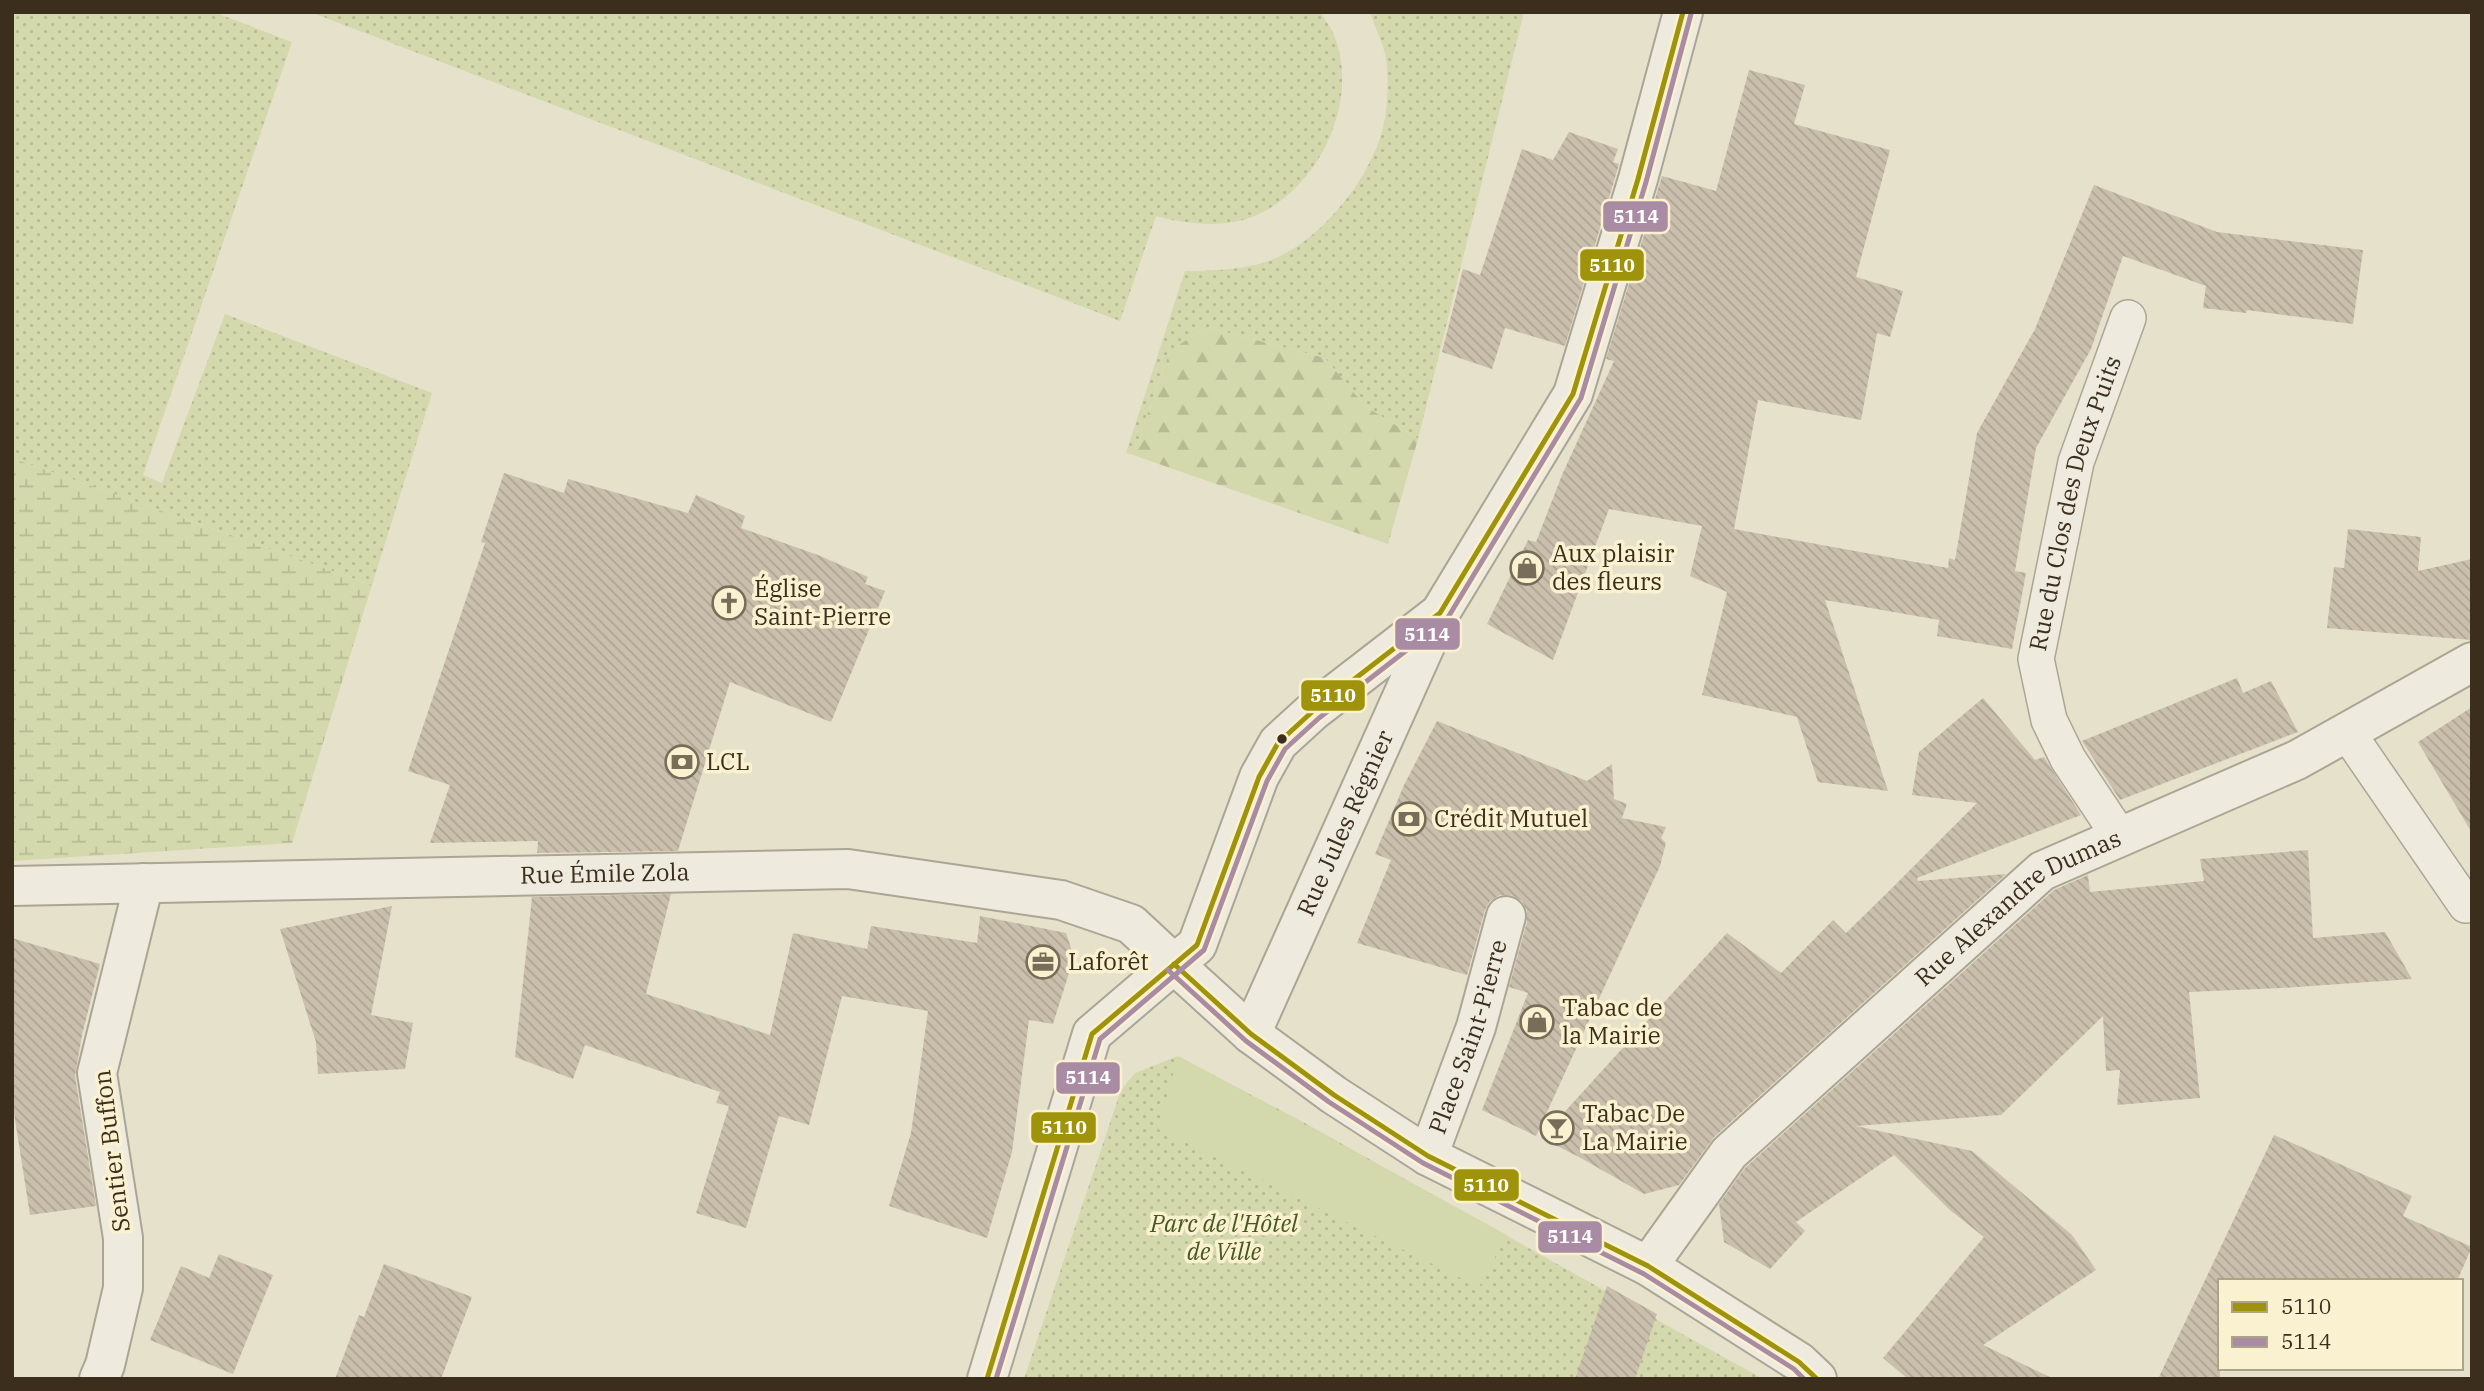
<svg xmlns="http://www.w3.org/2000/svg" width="2484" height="1391" font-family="'IBM Plex Serif',serif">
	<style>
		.green { fill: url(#green-dots) }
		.forest { fill: url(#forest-firs) }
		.wetland { fill: url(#wetland-marsh) }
		.pitch { fill: #d3d9ac }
		.building { fill: url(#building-back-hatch) }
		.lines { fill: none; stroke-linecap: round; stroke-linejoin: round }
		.service-casing { stroke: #aba594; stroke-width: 38 }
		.minor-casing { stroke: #aba594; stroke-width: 42 }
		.tertiary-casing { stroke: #aba594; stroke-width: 42 }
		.service { stroke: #eeeade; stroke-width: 35 }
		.minor { stroke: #eeeade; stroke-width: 38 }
		.tertiary { stroke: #eeeade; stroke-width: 38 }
		.bus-1-casing { stroke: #f9f1d0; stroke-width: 10 }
		.bus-2-casing { stroke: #f9f1d0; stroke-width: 10 }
		.bus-1 { stroke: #9e930a; stroke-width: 5 }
		.bus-2 { stroke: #a98ca4; stroke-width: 5 }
		.bus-dot { fill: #3b2e1c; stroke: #f9f1d0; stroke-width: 2.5 }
		.labels { text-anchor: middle; stroke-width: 7; stroke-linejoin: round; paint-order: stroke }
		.street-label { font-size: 24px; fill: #3b2e1c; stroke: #f9f1d0 }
		.poi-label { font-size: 24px; fill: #3b2e1c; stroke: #f9f1d0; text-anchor: start }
		.park-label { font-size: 24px; font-style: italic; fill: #465a20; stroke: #f9f1d0 }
		.line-badge { stroke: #f9f1d0; stroke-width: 2.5 }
		.badge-label { font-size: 19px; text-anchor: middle; font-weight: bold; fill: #fff }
	</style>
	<defs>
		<pattern id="green-dots" width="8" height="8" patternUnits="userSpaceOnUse" patternTransform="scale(1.75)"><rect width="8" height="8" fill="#d3d9ac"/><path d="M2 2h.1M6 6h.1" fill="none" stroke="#b6bb93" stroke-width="1.8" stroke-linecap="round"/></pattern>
		<pattern id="forest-firs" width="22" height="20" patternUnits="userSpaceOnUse" patternTransform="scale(1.75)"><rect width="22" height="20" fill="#d3d9ac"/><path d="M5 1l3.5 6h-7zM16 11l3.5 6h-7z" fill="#b6bb93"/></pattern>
		<pattern id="wetland-marsh" width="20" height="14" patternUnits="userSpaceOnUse" patternTransform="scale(1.75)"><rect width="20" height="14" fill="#d3d9ac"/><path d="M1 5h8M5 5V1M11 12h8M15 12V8" fill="none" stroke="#b6bb93"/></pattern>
		<pattern id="building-back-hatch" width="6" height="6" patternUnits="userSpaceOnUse" patternTransform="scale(1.75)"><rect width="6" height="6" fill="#cabfac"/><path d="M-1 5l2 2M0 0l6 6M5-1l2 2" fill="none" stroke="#aea493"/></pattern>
	</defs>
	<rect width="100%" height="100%" fill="#e6e1cb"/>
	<path class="green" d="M12,12H214L292,42L143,475L162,483L225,314L432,393L372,585L12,458Z
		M310,12H1320C1325,20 1331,27 1334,35C1360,99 1321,184 1261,213C1229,229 1190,225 1156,216L1120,321Z
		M1370,12H1524L1418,439L1365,406L1325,358L1206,327L1170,351L1133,455L1126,453L1185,271C1210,271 1235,270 1259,264C1314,250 1367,184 1382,132C1388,110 1389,80 1386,58C1383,43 1375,27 1370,12Z
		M1178,1056L1303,1122L1763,1379H1024L1121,1090L1135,1073Z"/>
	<path class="forest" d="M1206,327L1325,358L1365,406L1418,439L1388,544L1133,455L1170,351Z"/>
	<path class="wetland" d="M12,458L372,585L292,843L12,861Z"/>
	<path class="pitch" d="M1178,1056L1507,1235L1479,1287L1158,1129Z"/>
	<path class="building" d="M1749,70L1805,85L1794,124L1890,150L1856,277L1903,291L1890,337L1877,333L1861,420L1758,400L1734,529L1948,568L1949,558L1955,560L1977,433L2035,329L2094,185L2217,232L2363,250L2353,324L2247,310L2246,313L2203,308L2206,286L2123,256L2091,349L2036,448L2015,571L2026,573L2012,649L1937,636L1939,620L1825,600L1888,791L1818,782L1797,717L1702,695L1727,592L1690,576L1702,526L1609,509L1553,660L1487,624L1528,540L1536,542L1562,475L1614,361L1606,359L1662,176L1716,191Z
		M1569,132L1618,149L1613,162L1619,164L1565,346L1505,328L1492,369L1442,352L1463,269L1480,275L1522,149L1553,160Z
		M504,473L564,493L568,479L688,513L696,495L745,516L741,528L818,555L868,577L865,584L885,591L831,722L730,682L678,851L537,853L538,841L430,843L450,785L408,771L485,543L481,542Z
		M2348,529L2421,537L2418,571L2472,559V640L2327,628L2334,567L2344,568Z
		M2237,678L2243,693L2271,681L2298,732L2120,800L2082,741Z
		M1983,698L2035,760L2044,757L2081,815L1917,878L1918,881L2006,874L1714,1137L1679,1185L1644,1194L1579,1157L1541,1138L1727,933L1781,973L1833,920L1846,933L1888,892L1977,803L1912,795L1919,752Z
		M2472,707V833L2418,742Z
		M1437,721L1587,781L1612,764L1614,799L1627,804L1622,818L1666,827L1661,838L1666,843L1660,866L1536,1136L1482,1110L1528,993L1509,987L1527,922V911L1522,901L1511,895H1500L1490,901L1485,910L1467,975L1357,943L1391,860L1375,854L1404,785Z
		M2308,850L2313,938L2385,932L2412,979L2281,988L2189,992L2200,1098L2117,1105L2120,1070L2106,1071L2103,1016L2001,1115L1856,1126L1972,1151L2072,1235L2096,1270L1983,1345L2054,1379H1908L1883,1358L1984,1237L1950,1210L1894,1155L1796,1222L1805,1231L1770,1269L1724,1242L1719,1204L1745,1168L2054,890L2088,875L2090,892L2204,881L2200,859Z
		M671,894L646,994L770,1035L793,933L867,949L871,926L977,943L980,916L1066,933L1074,957L1053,1024L1029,1020L1012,1152L987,1238L889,1206L911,1133L928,1011L842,996L809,1125L779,1116L746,1228L696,1213L729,1106L716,1103L720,1092L585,1045L573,1079L515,1057L532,897Z
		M392,906L371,1015L413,1023L405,1069L318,1074L316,1042L280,929Z
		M12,938L100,964L82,1035L75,1076L96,1206L30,1215L12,1100Z
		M2274,1135L2412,1196L2403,1216L2472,1247L2457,1281H2220V1379H2158Z
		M219,1254L273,1275L233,1374L150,1340L181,1266L209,1278Z
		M384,1264L472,1297L441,1379H335L359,1315L364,1317Z
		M1607,1286L1657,1314L1635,1379H1575Z"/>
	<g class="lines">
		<defs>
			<g id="service">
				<path d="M2347,732L2466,905L2472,902"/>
				<path id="s1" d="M2120,837L2068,759L2049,720L2036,659L2076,462L2128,318"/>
			</g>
			<g id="minor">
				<path id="s2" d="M12,886L848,869L1061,900L1131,924L1174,964L1092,1034L987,1379"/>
				<path id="s3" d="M1428,1156L1476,1027L1506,916"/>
				<path id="s4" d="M1648,1266L1729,1153L2042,871L2297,760L2472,662"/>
				<path d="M99,1379L105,1365L123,1288V1238L97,1073L144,883"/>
			</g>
			<g id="tertiary">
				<path d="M1683,12L1638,179L1573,394L1440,613L1313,711L1278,743L1259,777L1197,945L1174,964L1251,1034L1334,1095L1428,1156L1648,1266L1799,1362L1817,1379"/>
				<path id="s5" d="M1251,1034L1438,617"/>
			</g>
		</defs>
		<use href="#service" class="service-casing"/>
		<use href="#minor" class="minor-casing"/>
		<use href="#tertiary" class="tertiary-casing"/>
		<use href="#service" class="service"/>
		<use href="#minor" class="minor"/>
		<use href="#tertiary" class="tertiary"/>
		<defs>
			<path id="bus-1" d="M1174,964L1251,1034L1334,1095L1428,1156L1648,1266L1799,1362L1817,1379
				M987,1379L1092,1034L1197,945L1259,777L1278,743L1313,711L1440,613L1573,394L1638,179L1683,12"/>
			<path id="bus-2" d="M1168,970L1246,1041L1329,1102L1423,1163L1644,1274L1794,1369L1804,1379
				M996,1379L1100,1039L1204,950L1267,781L1285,749L1319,718L1447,619L1581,398L1646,182L1691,14"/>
		</defs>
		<use href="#bus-1" class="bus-1-casing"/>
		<use href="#bus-2" class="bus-2-casing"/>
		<use href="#bus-1" class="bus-1"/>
		<use href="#bus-2" class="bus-2"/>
	</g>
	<defs>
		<symbol id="shop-ring" viewBox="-11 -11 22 22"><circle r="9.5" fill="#f9f1d0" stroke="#776d59" stroke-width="1.5"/><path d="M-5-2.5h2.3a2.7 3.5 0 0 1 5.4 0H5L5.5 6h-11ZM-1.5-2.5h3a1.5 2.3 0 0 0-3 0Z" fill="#776d59"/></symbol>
		<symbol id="church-ring" viewBox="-11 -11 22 22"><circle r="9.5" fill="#f9f1d0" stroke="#776d59" stroke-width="1.5"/><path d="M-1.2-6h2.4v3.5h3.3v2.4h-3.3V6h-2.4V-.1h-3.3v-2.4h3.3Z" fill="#776d59"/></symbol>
		<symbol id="bank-ring" viewBox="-11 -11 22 22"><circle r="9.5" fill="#f9f1d0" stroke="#776d59" stroke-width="1.5"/><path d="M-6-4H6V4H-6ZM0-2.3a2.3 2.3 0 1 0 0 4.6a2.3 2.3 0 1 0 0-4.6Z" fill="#776d59"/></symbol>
		<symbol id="office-ring" viewBox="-11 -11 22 22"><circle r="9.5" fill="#f9f1d0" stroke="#776d59" stroke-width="1.5"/><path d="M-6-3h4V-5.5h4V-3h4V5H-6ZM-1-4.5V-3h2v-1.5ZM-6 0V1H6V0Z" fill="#776d59"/></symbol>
		<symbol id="bar-ring" viewBox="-11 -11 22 22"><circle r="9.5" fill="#f9f1d0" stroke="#776d59" stroke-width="1.5"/><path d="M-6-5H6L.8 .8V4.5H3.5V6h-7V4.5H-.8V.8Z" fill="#776d59"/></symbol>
	</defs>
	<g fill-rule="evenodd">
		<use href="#shop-ring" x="1508" y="549" width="38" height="38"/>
		<use href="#church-ring" x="710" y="584" width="38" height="38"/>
		<use href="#bank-ring" x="663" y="743" width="38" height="38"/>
		<use href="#bank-ring" x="1390" y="800" width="38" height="38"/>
		<use href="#office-ring" x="1024" y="943" width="38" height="38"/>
		<use href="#shop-ring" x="1518" y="1003" width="38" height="38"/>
		<use href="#bar-ring" x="1538" y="1109" width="38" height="38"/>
	</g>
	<circle class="bus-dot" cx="1282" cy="739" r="6"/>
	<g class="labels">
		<g class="street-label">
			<text dy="8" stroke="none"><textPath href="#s1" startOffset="360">Rue du Clos des Deux Puits</textPath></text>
			<text dy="8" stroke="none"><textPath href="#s5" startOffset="231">Rue Jules Régnier</textPath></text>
			<text dy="8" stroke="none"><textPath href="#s2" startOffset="593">Rue Émile Zola</textPath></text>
			<text dy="8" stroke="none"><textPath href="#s4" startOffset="520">Rue Alexandre Dumas</textPath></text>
			<text dy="8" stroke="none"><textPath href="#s3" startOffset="126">Place Saint-Pierre</textPath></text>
			<text transform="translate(112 1151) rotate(-97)" y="8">Sentier Buffon</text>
		</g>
		<g class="poi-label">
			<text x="1552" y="562">Aux plaisir<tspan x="1552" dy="28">des fleurs</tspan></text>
			<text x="754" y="597">Église<tspan x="754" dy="28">Saint-Pierre</tspan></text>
			<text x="706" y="770">LCL</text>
			<text x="1434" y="827">Crédit Mutuel</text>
			<text x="1068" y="970">Laforêt</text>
			<text x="1562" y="1016">Tabac de<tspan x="1562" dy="28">la Mairie</tspan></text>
			<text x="1582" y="1122">Tabac De<tspan x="1582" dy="28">La Mairie</tspan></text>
		</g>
		<g class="park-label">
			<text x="1224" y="1232">Parc de l'Hôtel<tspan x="1224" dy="28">de Ville</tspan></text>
		</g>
	</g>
	<g class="line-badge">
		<rect x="1602" y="200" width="67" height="33" rx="7" fill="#a98ca4"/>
		<rect x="1579" y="248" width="66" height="34" rx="7" fill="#9e930a"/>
		<rect x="1394" y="617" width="67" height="34" rx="7" fill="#a98ca4"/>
		<rect x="1300" y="679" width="66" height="33" rx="7" fill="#9e930a"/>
		<rect x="1055" y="1061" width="66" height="34" rx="7" fill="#a98ca4"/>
		<rect x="1030" y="1111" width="67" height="33" rx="7" fill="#9e930a"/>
		<rect x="1453" y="1168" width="67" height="34" rx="7" fill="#9e930a"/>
		<rect x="1537" y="1220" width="66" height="34" rx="7" fill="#a98ca4"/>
	</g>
	<g class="badge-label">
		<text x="1636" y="223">5114</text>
		<text x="1612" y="272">5110</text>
		<text x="1427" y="641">5114</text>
		<text x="1333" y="702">5110</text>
		<text x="1088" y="1084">5114</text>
		<text x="1064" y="1134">5110</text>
		<text x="1486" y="1192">5110</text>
		<text x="1570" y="1243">5114</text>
	</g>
	<rect width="2484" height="1391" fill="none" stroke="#3b2e1c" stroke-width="28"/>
	<rect x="2218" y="1279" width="245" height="91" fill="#f9f1d0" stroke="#ada388" stroke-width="2"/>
	<rect x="2232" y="1302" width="35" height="10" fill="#9e930a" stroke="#ada388" stroke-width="2"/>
	<text x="2281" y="1314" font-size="21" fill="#3b2e1c">5110</text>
	<rect x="2232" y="1337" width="35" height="10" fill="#a98ca4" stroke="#ada388" stroke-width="2"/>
	<text x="2281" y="1349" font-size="21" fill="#3b2e1c">5114</text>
</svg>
